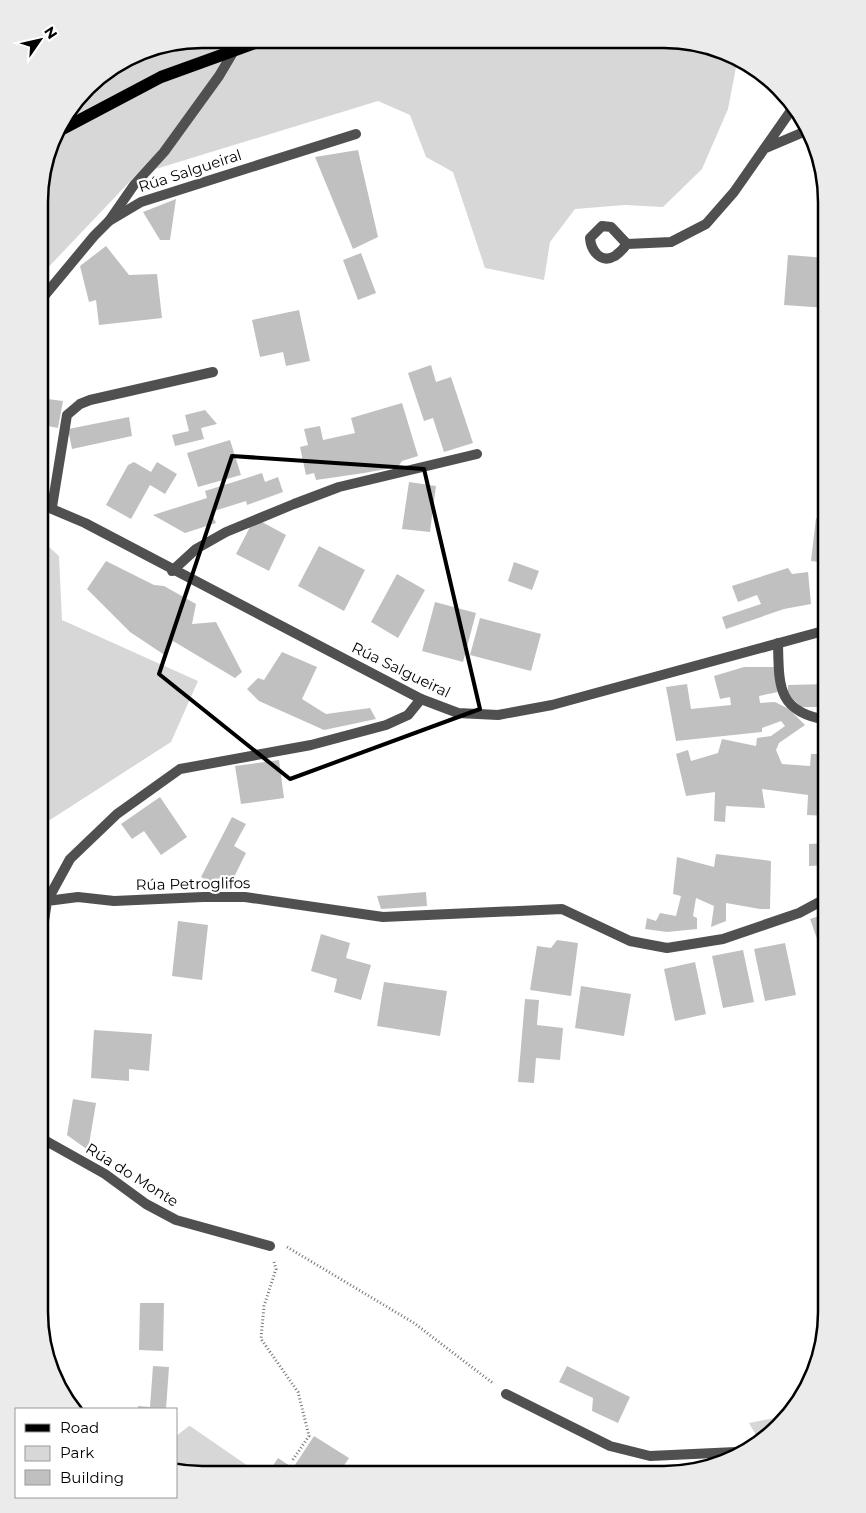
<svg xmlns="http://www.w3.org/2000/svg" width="866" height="1513" font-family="Montserrat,sans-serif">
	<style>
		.green { fill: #d7d7d7 }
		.building { fill: #c0c0c0 }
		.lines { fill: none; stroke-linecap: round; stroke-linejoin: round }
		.path { stroke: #727272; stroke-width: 3; stroke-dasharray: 1 2.5; stroke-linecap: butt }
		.service { stroke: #505050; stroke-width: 10 }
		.minor { stroke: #505050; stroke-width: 10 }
		.tertiary { stroke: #505050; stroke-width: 10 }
		.primary { stroke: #000; stroke-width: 12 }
		.marked { fill: none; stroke: #000; stroke-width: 4; stroke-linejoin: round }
		.labels { text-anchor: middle; stroke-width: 4.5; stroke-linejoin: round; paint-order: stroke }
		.street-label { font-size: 15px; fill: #000; stroke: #fff }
		.rim { fill: none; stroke: #000; stroke-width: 2.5 }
	</style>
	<rect width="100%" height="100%" fill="#fff"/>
	<path class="green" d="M202,39L696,42L737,62L728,109L702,169L663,207L625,205L575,209L550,242L544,280L485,268L453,172L426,157L410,115L378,101L136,175L40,276V181L56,129L94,79L140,51Z
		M40,539L59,556L62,620L198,681L171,742L39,827Z
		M789,1415L760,1442L749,1423Z
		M189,1426H190L258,1473L176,1471V1436Z"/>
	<path class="building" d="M358,150L378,237L353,249L315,157Z
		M176,199L170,240H160L143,212Z
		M106,246L129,275L157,274L162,318L99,325L96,300L89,302L80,266Z
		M361,253L376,293L358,300L343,260Z
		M788,255L827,258V308L784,305Z
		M299,310L310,361L286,366L283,352L260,357L252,320Z
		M431,365L436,382L451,377L473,443L444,452L433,418L424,421L408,373Z
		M40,398L63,401L58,428L43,425L41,445Z
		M402,403L418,456L402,461L398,467L364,473L316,480L314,473L306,475L300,447L308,445L304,429L320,426L323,440L355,433L351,418Z
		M205,410L217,424L201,428L204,439L175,446L172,435L189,431L185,415Z
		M129,417L132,436L72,449L68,429Z
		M230,440L241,475L198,487L187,453Z
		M134,462L151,472L157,462L177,474L165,494L150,485L131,519L106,505L128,465Z
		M262,473L265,482L278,477L283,492L247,505L246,501L211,512L216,523L185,533L153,515L207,498L205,491Z
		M409,482L436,486L430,532L402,529Z
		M816,518L827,519V563L811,561Z
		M262,522L286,535L269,571L236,554L250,527Z
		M319,546L365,570L344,611L298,586Z
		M106,561L154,585L164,586L196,604L192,624L216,622L242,672L235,678L173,641L166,656L130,632L87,589Z
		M514,562L539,571L532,590L508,581Z
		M788,568L792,574L808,572L811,604L784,609L726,629L722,617L761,604L757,595L738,602L732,586Z
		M397,574L425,590L398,638L371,622Z
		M435,602L476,613L463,662L422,651Z
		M480,618L541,634L531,671L470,655Z
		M282,652L317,667L302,699L326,714L370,708L376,719L324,730L259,701L247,689L258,678L264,680Z
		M744,667H774L778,692L759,696L760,703L775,702L789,709L805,725L779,743L776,750L782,764L810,766L811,754H827V816L807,815L808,795L762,789L765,808L726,806L725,822L714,821L715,792L686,796L676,754L688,750L691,761L718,753L722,739L756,746L757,738L771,736L785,726L781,721L762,728V732L676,741L666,687L687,684L691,709L731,705L730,697L720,699L714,676Z
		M827,684V707H801L788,694V685Z
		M279,760L284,798L241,804L235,766Z
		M160,797L187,837L161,855L144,831L132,839L121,824Z
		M232,817L246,824L234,846L246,853L227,891L201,877Z
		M827,843V865L809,866V844Z
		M716,854L771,861L770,909H760L726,903V921L711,927L714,906L696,898L693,916L697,918V929L667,932L645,929L647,918L656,921L660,913L676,916L681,896L673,894L677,857L714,867Z
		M426,892L427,906L381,909L377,896Z
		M827,906V953L821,950L810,919L822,915L819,909Z
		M178,921L208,925L202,980L172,976Z
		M321,934L350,943L346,958L371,965L361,1000L334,992L337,979L311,971Z
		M557,940L578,943L571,996L530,990L537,946L551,948Z
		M785,943L796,995L765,1001L754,949Z
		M743,950L754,1002L723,1008L712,956Z
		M695,962L706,1014L675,1021L664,969Z
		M384,982L447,991L440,1036L377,1026Z
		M581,986L631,994L624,1036L575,1028Z
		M525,999L539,1000L537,1025L563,1028L560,1060L536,1058L534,1083L518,1082Z
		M94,1030L152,1034L149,1071L129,1069V1081L91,1078Z
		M73,1099L96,1103L88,1150L67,1135Z
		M140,1303H164L163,1351L139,1350Z
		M153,1366L169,1367L166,1409H138V1406L150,1407Z
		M567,1366L630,1397L618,1423L592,1411L593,1398L559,1382Z
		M62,1376L65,1395H63L54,1378Z
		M314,1436L349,1458L339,1473H268L278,1458L293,1468Z"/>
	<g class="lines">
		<path class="path" d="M287,1247L414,1323L494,1384
			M274,1262L276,1269L264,1306L261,1339L298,1392L309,1436L292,1461"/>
		<path class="service" d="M766,148L806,131
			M109,221L134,185L164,152L219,76L241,39
			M627,244L611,227L602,226L590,238C591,251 601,264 615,256C619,253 624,248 627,244L671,242L706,224L734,192L792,109
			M827,466L825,461L827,436"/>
		<path class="minor" d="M40,301L94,236L109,221L141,202L356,134
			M52,507L67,415L80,404L90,400L213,372
			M172,571L196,549L226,532L294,504L339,487L477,454
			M778,643C779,686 777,712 827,720
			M39,905L47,901L78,897L114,901L203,897H245L383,917L562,909L630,941L667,948L723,939L799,913L827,898
			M39,955L47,901L70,859L117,814L180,769L311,745L386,725L408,715L421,699
			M39,1137L105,1174L146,1204L176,1220L270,1246
			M506,1394L610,1446L650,1456L736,1452L740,1454"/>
		<path class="tertiary" d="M40,504L85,523L421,699L458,713L498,715L552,705L827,630"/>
		<path class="primary" d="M55,133L161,77L266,39"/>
	</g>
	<path class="marked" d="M232,456L424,469L480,709L290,779L159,674Z"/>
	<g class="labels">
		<g class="street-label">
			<text transform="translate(190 171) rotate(-18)" y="5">Rúa Salgueiral</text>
			<text transform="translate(401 670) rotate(26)" y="5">Rúa Salgueiral</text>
			<text transform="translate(193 884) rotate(-1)" y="5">Rúa Petroglifos</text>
			<text transform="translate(132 1175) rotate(32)" y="5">Rúa do Monte</text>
		</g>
	</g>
	<path d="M0 0H866V1513H0ZM202 48H664A154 154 0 0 1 818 202V1312A154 154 0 0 1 664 1466H202A154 154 0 0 1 48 1312V202A154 154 0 0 1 202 48Z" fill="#ebebeb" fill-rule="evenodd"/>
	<path class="rim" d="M202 48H664A154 154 0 0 1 818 202V1312A154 154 0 0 1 664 1466H202A154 154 0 0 1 48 1312V202A154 154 0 0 1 202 48Z"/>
	<rect x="15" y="1408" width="162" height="90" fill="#ffffff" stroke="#999999"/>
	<rect x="25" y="1424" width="25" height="8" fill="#000000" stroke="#999999"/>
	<text x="60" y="1433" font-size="15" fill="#000000">Road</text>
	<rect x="25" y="1446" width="25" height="15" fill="#d7d7d7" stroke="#999999"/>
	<text x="60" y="1458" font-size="15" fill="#000000">Park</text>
	<rect x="25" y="1470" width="25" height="15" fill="#c0c0c0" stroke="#999999"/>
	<text x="60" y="1483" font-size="15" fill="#000000">Building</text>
	<g transform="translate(40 40) rotate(56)" stroke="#ffffff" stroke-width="4" paint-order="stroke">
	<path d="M0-4L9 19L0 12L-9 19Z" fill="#000000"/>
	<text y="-8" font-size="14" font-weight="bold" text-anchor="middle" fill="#000000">N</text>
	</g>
</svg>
